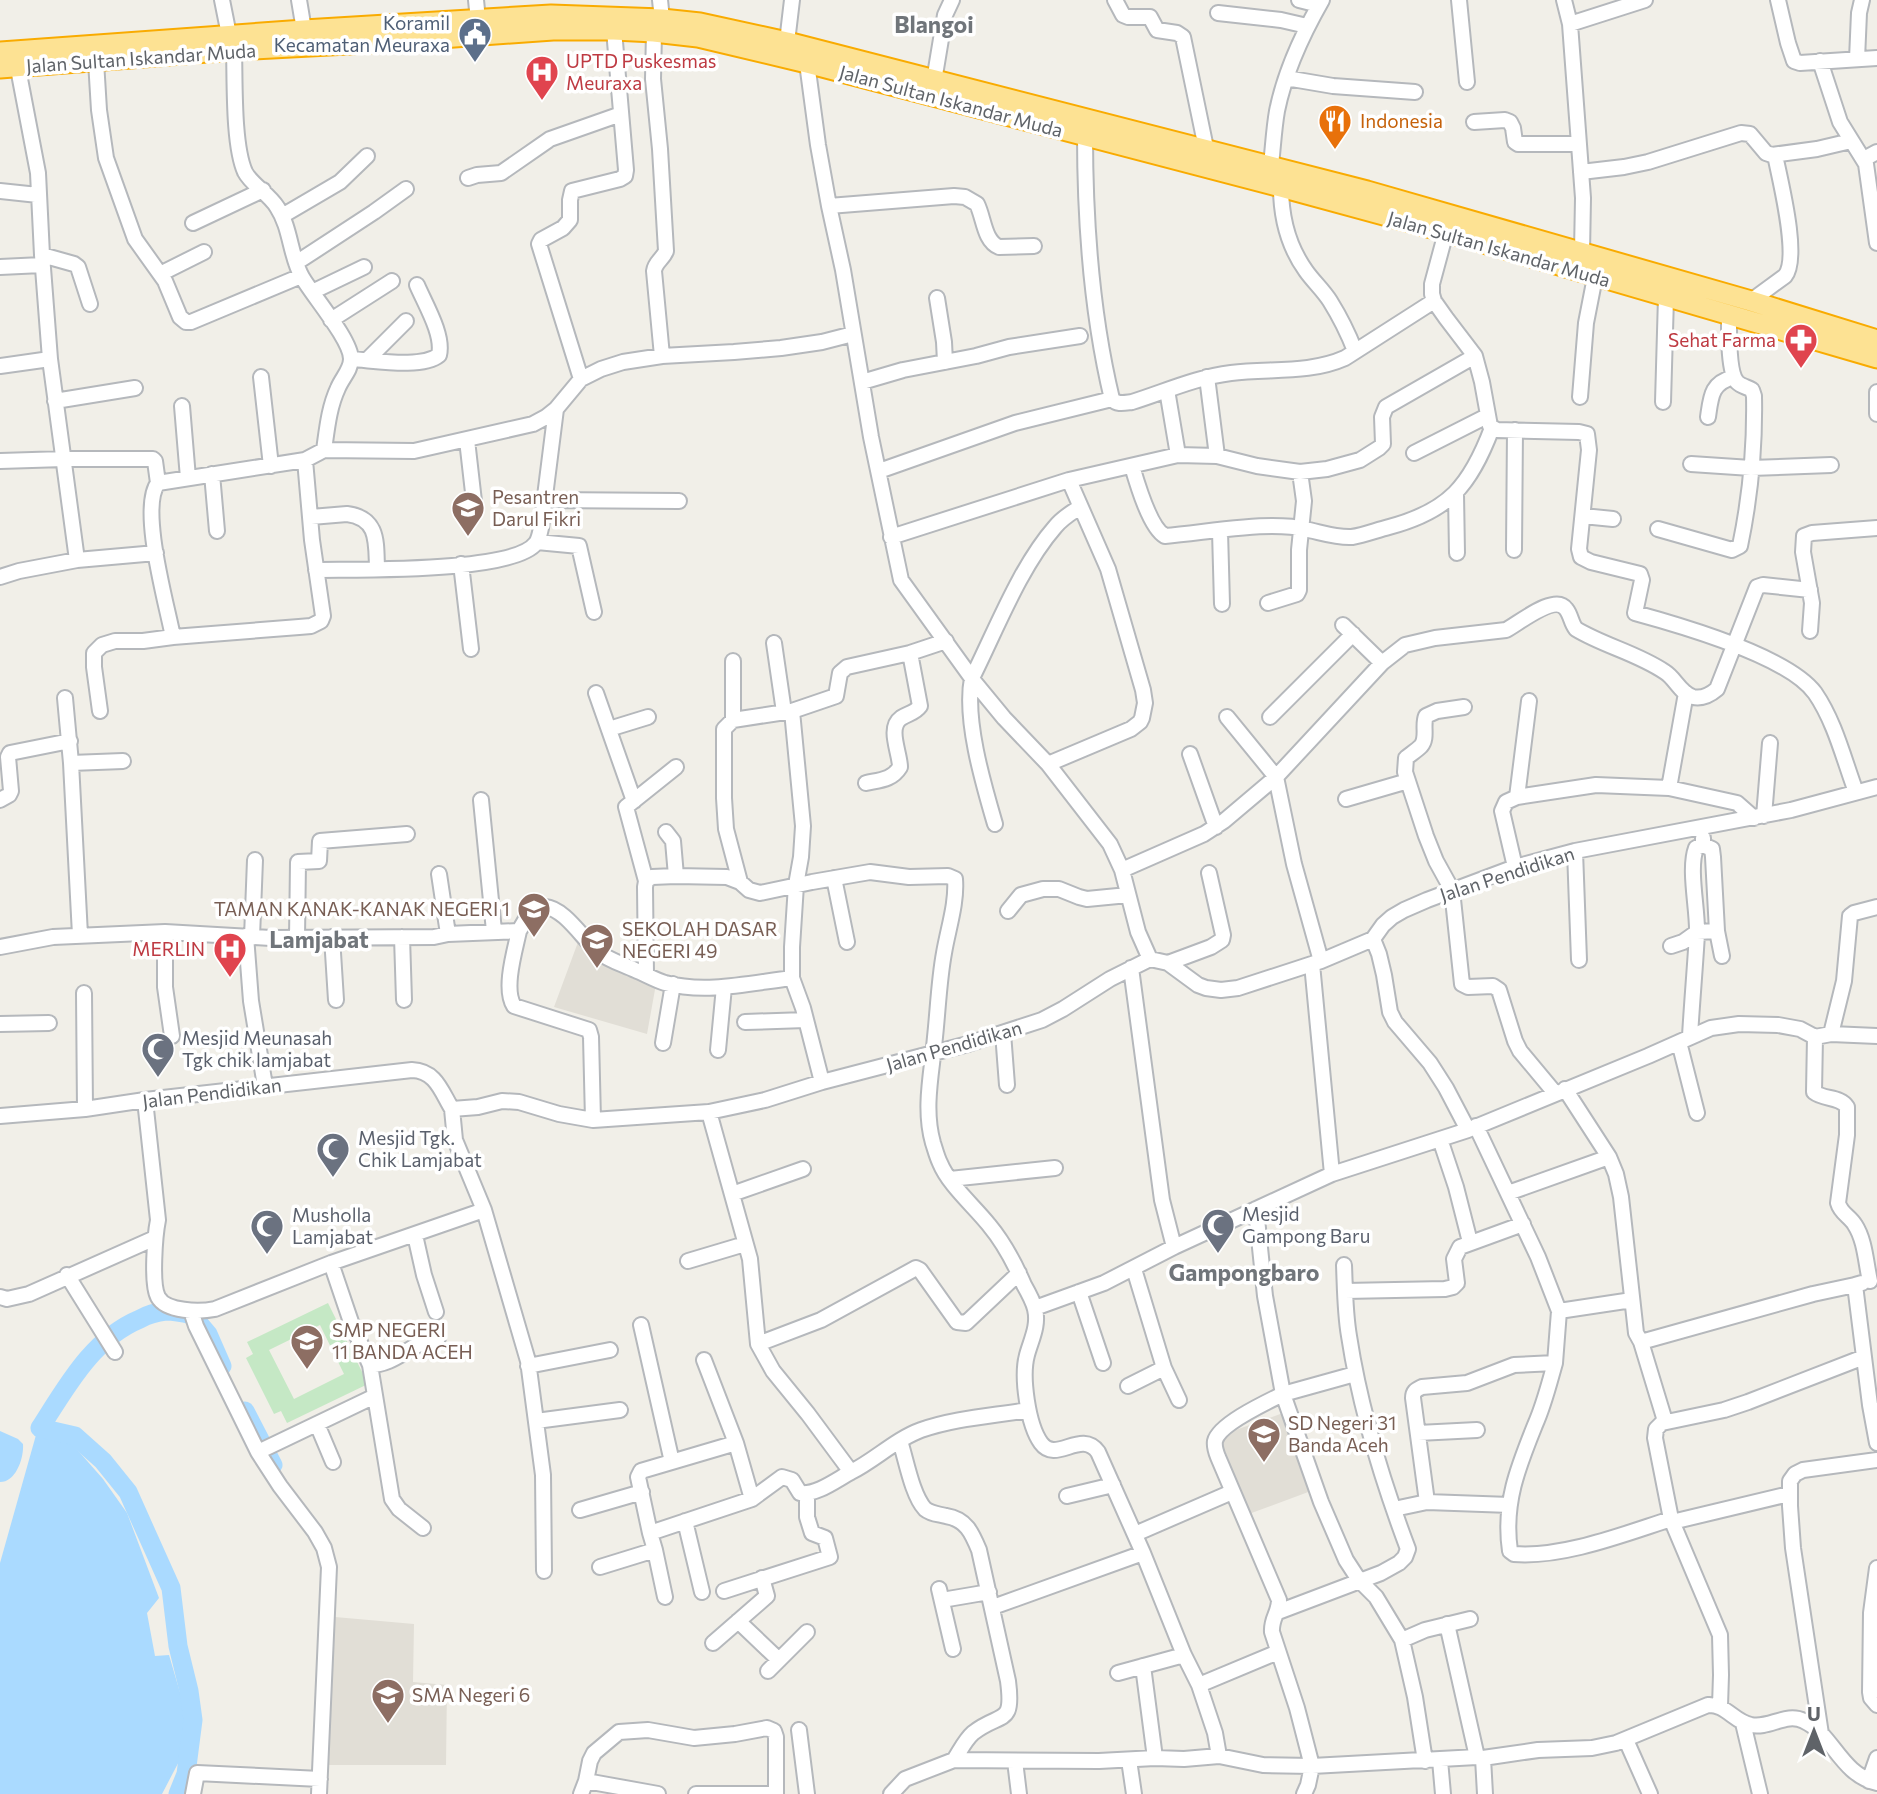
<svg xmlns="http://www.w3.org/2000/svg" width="1877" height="1794" font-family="Commissioner,sans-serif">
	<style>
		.education { fill: #e1ded6 }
		.green { fill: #c5e8c5; fill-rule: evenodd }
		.water { fill: #aadaff }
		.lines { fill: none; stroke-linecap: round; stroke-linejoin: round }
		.river { stroke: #aadaff; stroke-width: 19 }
		.minor-casing { stroke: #b5b8bc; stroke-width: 18 }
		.highway-casing { stroke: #f9ab00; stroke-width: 23 }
		.minor { stroke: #fff; stroke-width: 14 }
		.highway { stroke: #fde293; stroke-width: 19 }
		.labels { text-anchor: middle; stroke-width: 7; stroke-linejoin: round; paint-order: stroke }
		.service-label { font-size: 19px; fill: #4e5e75; stroke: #fff; text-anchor: end }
		.street-label { font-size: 19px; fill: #5f6368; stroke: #fff }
		.health-label { font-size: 19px; fill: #be3a42; stroke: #fff; text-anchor: end }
		.food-label { font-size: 19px; fill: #c56008; stroke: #fff; text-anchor: start }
		.education-label { font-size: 19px; fill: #785e54; stroke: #fff; text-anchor: start }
		.worship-label { font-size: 19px; fill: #5b616d; stroke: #fff; text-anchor: start }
		.quarter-label { font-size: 23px; font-weight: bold; fill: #70757a; stroke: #fff }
	</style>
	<rect width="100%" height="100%" fill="#f1efe8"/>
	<path class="education" d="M581,934L600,940L597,955L656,984L647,1034L554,1007Z
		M1283,1413L1311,1491L1246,1515L1216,1437Z
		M335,1617L414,1624L413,1682L447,1685L446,1765H328Z"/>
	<path class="green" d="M328,1303L368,1384L287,1423L281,1411L274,1414L246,1358L253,1354L247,1342ZM320,1325L344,1374L294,1399L269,1350Z"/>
	<path class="water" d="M0,1431L18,1439L23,1444C24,1458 16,1482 0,1482Z
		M36,1435L66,1437L103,1479L127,1513L159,1598L147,1613L155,1656L169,1655L189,1723L186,1748L162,1794H0V1563Z"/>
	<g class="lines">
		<path class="river" d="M245,1411L273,1465
			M178,1794L186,1774L193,1720L189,1691L178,1646L171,1588L128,1492L103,1461L75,1436L40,1428C67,1386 92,1339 140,1319C147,1315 157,1312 166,1311C174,1311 184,1313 192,1315L208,1334L222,1366"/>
		<defs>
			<path id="minor" d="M222,0L229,35
				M299,0L304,30
				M476,0L478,20
				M660,0L662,19
				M1115,0L1123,15L1128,17H1150L1157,30L1177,33L1183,37L1206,148
				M1299,0L1319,5
				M1459,0L1467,82
				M1564,0L1570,24L1583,198L1582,252
				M1778,0L1788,43L1794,61L1800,63L1877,58
				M1218,13L1281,20L1307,26
				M1570,24L1645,0
				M654,32L653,79L660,149L666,251C663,259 655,262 654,271L662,356
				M787,42L792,0
				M234,50C235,82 233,145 245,172C251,184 269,194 277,207C291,228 290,256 302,277C313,296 351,340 351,359C351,370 342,378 338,388C329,407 327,429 324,450
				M16,58L38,173L42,255L50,359L77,560
				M1857,59L1859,13L1862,0
				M96,61L99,110L106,158L135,239L165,281L180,317L186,322H191L301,276
				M1820,61L1840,122L1866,164L1877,243
				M807,63L818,145L829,206L843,270L871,437L901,580L976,684L1004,718L1048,764L1110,844L1122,870L1138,932L1150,959
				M1286,78L1333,86L1415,92
				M934,81L945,15L952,0
				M1474,122L1505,120L1510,122L1513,128L1515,142L1518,144H1579
				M1085,135C1085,224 1091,312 1112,399
				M1864,159L1877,152
				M1271,165C1273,147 1274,128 1277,111C1285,71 1302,35 1322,0
				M1581,172L1624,167L1648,162L1741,133L1750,134L1766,153L1772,155L1817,149L1851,141
				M468,178L477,175L501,173L550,139L621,114
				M1281,187C1281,217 1288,246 1306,271C1313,281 1323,290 1330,301C1340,317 1348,333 1355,351
				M0,191L38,195
				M829,206L954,196L965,197L977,204C984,218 984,241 999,247L1034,246
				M282,216L340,182L367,156
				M193,223L263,190
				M1446,232L1432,284V294L1434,301L1446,318L1475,356L1482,382L1490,426L1497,430L1579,432L1587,434L1589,450L1579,549L1581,557L1591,562L1640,574L1642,580L1635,613C1679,625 1788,656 1815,693C1835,722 1844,760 1856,792
				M42,255L74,264L78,267L90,304
				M296,263L374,212L406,189
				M0,267L42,265
				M160,274L204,252
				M312,292L364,267
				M937,298L944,342L945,362
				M1751,301L1785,276C1800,258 1780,180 1775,155
				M331,320L392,281
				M351,359C373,360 422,369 439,355C444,335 425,304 417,285
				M367,360L406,321
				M0,366L50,359
				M261,377L271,466
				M1207,377L1217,456
				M581,379L539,244L541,240L563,228L570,220V200L572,191L620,179L625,176L626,170L614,30
				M862,382L903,370L976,356L1009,347L1080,336
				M1167,390L1178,455
				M1877,392V414
				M1580,397L1586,323L1595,277
				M55,401L135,388
				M1663,402L1666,297
				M182,406L188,478
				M1708,417C1711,396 1711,383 1734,377
				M467,440L475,510
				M1414,453L1487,416
				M0,461L64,459H153L155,461L158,483
				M1691,464L1751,468L1831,465
				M1132,466C1137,483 1150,528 1165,536C1199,533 1239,526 1272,526C1283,526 1294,526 1304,529C1320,532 1336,538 1352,537C1364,535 1377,530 1389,527C1449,511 1470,486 1492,428
				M879,471L1015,423L1112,399C1117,405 1124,403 1132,402C1164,392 1197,377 1231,373C1269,368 1309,374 1345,358L1434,301
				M212,474L217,531
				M1456,494L1457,553
				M545,500L679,501
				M1583,516L1613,519
				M311,517L347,514C379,518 376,543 377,568
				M1658,529L1732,550L1740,546C1750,498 1755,446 1754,396L1752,390C1747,387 1741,386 1737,382C1728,372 1729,329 1729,315
				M1220,531L1222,604
				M891,537L1069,480L1178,455L1217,456L1257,466L1300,472L1327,469L1360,460L1379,448L1383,444L1382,417L1386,407L1475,356
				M537,542L579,546L594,612
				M1514,550L1515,430
				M461,564L471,649
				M316,570C356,569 514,573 536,543C539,539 540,532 541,528L556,409L581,379L601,369L623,362L662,356L734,352L781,348L822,342L853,334
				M0,577L19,571L77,560L156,553
				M1268,603L1297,594L1299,590V550L1304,501L1300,472
				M1343,625L1382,663
				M1810,631L1812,603L1803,552L1804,536L1812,533L1877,528
				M173,637C167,605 139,508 158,483L305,460L324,450L414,451L533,424L546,417L556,409
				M774,643L784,712
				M733,661V720
				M596,693L634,801
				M65,698L71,763L80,935
				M1464,707L1437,711L1426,716C1422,725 1428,738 1421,746C1417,750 1411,754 1406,758L1405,772L1426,836L1436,861L1452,890L1462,984L1468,987L1493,986L1499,990L1515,1041L1520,1051L1555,1093
				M100,711L94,667V653L102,645L115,641H143L173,637L299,627L311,626L321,621L323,616L312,540L305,460
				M1227,717L1276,777L1294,864L1321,961
				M1270,717L1353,634
				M609,729L648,717
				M1190,754L1216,827
				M71,763L123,761
				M1048,764L1131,729L1140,722L1142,718L1145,703L1143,690L1108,569L1069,480
				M866,783C880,780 892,780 900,767C900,753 887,728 901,718C909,713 915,713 920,706L910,653
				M1669,788L1686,693
				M1517,797L1529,701
				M1346,799L1408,781
				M0,800L9,795L11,791L8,757L10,753L70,741
				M481,800L494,931
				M1764,816L1770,743
				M995,824C983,783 964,719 972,678C996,630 1020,567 1055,527C1062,518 1071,513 1080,507
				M666,832L673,841L676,876
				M1575,851L1579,960
				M1515,867L1502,811L1506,802L1517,797L1596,785L1669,788L1737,803L1754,818
				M1122,870L1204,834L1224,821L1276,777L1382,663L1405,645L1435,638L1506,630C1518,624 1555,593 1566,609C1571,615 1571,623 1576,629C1604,646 1637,653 1665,672C1675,678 1680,693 1693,697C1702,699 1710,695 1717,689L1757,587L1763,585L1810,590
				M439,874L448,934
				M834,878L847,942
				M646,881L626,807L676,767
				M740,882L726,829L724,798V729L733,720L792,711
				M1008,911L1021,895L1043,889H1059L1079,897L1087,899L1128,895
				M519,931C525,921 531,906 545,907C564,908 583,939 597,951C608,960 622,964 635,970C645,974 655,980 665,983C706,994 750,983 792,978
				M1717,931L1722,956
				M165,932V987L172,1036
				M246,936L251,1001L265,1086
				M252,937L255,860
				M332,937L336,1000
				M402,937L404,1000
				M297,938L298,862L319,861L320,841L407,834
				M1373,939L1379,954L1384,975L1390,1012L1395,1022L1430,1063L1446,1088L1468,1130L1648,1056L1711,1028L1739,1024L1778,1025L1800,1029L1815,1037L1831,1034L1877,1036
				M1671,946L1683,942L1697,932L1717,931L1713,857L1712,849L1703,845V838
				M0,947L53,937L165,932L271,938L434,937L448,934L519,931C515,950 503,989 514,1006L589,1030L591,1037L593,1120
				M1168,963L1211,947L1222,940L1223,935L1209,873
				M1312,964L1332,1174
				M1131,968L1162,1200L1174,1247
				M646,974L645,887L646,881L652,877L676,876L727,877L740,882L749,890L760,893L812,882L870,872L909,877L948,876L955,879C957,903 948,929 944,953C939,980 938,1009 935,1037C932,1072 923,1108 933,1143C935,1149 937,1157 940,1163C949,1185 974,1206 989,1225C1004,1243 1015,1264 1024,1285C1028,1292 1033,1301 1035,1309C1039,1326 1031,1340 1027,1355C1021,1377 1028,1425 1041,1443C1056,1464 1081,1429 1098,1452L1143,1553L1184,1655L1199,1685L1215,1733L1219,1756
				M84,993L85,1109
				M745,1022L806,1020
				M0,1024L49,1023
				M1003,1033L1007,1085
				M1831,1034L1844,981L1850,916L1854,913L1877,907
				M1690,1036C1692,1002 1695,968 1697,934C1698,910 1688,869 1696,848L1703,845
				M1815,1037L1814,1092C1824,1100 1840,1096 1847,1107V1135L1838,1203C1841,1214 1850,1216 1855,1225C1865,1240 1866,1264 1870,1281
				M1679,1042L1697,1113
				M663,1043L673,984
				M718,1050L724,987
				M822,1082L803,1008L792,978V947L796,885L801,857L803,826L792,711L836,696L840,673L847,667L910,653L946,641
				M1565,1089L1609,1157L1616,1174L1621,1197L1636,1333L1641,1342L1813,1294L1855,1285
				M145,1100L158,1220C155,1235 151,1284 158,1297C166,1312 200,1312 215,1309L331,1263L484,1210L455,1140L452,1109
				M709,1112L750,1259L758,1344L773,1371L808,1414L851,1472C875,1460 896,1439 921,1430C955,1418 992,1416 1028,1410
				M0,1116L85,1109L145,1100L412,1070C436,1071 441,1091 452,1109L478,1107L502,1101L519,1102L559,1114L593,1120L709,1112L765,1100L822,1082L968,1044L1042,1020L1063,1009L1110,979L1150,959L1168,963L1198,985L1206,988L1221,990L1238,988L1321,961L1373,939L1383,925L1392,917L1404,910L1427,900L1515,867L1575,851L1791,810L1877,787
				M1440,1139L1456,1187L1470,1242
				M950,1179L1055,1168
				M1508,1193L1609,1157
				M732,1194L803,1169
				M1256,1209L1265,1296L1283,1394C1267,1402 1219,1424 1215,1441C1214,1447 1216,1452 1218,1457L1279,1600C1279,1613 1271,1618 1272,1632L1297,1708L1312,1766L1308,1785L1304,1794
				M484,1210L528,1361L543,1475L544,1571
				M415,1235L424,1275L436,1312
				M688,1261L745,1244
				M331,1263L351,1322L370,1365C390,1365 404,1351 422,1343C427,1341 433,1340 438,1338
				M1134,1269L1164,1368L1179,1400
				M67,1275L115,1352
				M1862,1283L1855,1285L1870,1405L1877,1443
				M1345,1291L1445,1289L1453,1287L1457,1283L1454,1259L1460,1247L1523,1224
				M1079,1292L1103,1363
				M0,1297L7,1299L29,1294L155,1238
				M1035,1308L1104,1283L1174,1247L1332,1174L1468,1130
				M191,1311L196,1326L258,1452L280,1486L315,1532L324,1548L329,1567L319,1794
				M1559,1311L1632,1300
				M641,1325L672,1462
				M1641,1342L1665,1421
				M758,1344L821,1320L916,1268L920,1270L957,1322L966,1323L1019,1273
				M704,1360L736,1443
				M1555,1363C1549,1384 1544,1405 1535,1425C1518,1467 1503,1504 1510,1551L1514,1554C1563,1558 1624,1534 1671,1519L1655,1438L1656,1429L1662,1423L1724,1410L1748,1402L1864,1357
				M370,1365L392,1499L399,1509L423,1528
				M528,1366L610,1350
				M1355,1374L1283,1394L1321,1502L1346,1560L1359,1580L1376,1597L1402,1640L1415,1697L1425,1761
				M1128,1386L1164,1368
				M536,1421L620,1410
				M317,1424L333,1462
				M1418,1433L1477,1430
				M900,1441C906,1459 912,1495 925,1509C931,1514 938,1514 946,1516C966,1519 972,1533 979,1550L1008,1681C1014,1727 1001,1711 973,1733C965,1740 960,1751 954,1760
				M258,1452L375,1396
				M1067,1496L1113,1485
				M1427,1502L1510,1505
				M1394,1509L1427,1502L1413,1398C1413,1391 1416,1390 1422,1387L1467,1383L1514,1365L1555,1363L1559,1311L1538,1257L1476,1126
				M580,1510L642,1492
				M1671,1519L1720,1635L1721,1675L1720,1706
				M685,1521L702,1592
				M1672,1522L1789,1494
				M650,1533L638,1477L641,1471L736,1443L752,1499
				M1135,1534L1232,1492
				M600,1567L655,1550
				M1877,1568L1871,1613L1870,1692L1871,1698L1877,1705
				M939,1589L953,1649
				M724,1591L830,1557L825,1538L812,1533L807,1517V1494
				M665,1597L655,1550L650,1533L752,1499L782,1477L792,1480L800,1493C817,1495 836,1480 851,1472
				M942,1600L989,1592
				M993,1607L1143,1553
				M1278,1612L1381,1573L1399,1563L1405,1557L1408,1549C1382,1480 1360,1408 1349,1336C1345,1313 1345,1289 1344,1265
				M738,1621L779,1660
				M1447,1624L1477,1757
				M1402,1640L1425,1630L1470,1619
				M713,1643L767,1596L762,1578
				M1143,1666L1155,1758
				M768,1671L807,1632
				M1118,1673L1184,1655
				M1199,1685L1278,1652
				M1743,1723L1760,1794
				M799,1730L807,1794
				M1821,1734L1793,1548L1790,1506V1481L1795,1474L1803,1470L1877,1460
				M1626,1740L1650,1794
				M1483,1758L1485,1794
				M1129,1760L1134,1794
				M1440,1760L1443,1794
				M1015,1761L1019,1794
				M586,1781L658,1794
				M1869,1781L1877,1758
				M193,1794L197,1773L320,1779
				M581,1794L586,1781L590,1761L594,1753L619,1732L648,1730L694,1738L735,1734L767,1728L774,1731L776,1737V1794
				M696,1794H770
				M891,1794L905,1779L954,1760L1099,1761L1155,1758L1184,1759L1219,1756L1263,1765L1312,1766L1477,1757L1483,1758L1538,1750L1592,1748L1616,1743L1708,1705C1726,1704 1734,1722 1751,1725C1769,1729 1786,1712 1804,1721C1833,1734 1840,1774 1877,1783"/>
			<path id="highway" d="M0,52L304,30L551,15L662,19L700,23L787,42L1367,191L1751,301L1877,340
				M0,68L234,50L386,42L553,30H614L654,32L698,37L807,63L1281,187L1446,232L1877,358"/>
		</defs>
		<use href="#minor" class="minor-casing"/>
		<use href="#highway" class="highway-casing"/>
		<use href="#minor" class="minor"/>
		<use href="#highway" class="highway"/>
	</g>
	<defs>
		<symbol id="civic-pin" viewBox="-11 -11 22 30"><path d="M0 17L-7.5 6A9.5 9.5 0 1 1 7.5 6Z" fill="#5c6f8a" stroke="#fff"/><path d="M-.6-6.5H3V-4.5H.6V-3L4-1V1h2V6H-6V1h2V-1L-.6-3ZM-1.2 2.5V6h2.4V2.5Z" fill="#fff"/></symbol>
		<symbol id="hospital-pin" viewBox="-11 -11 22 30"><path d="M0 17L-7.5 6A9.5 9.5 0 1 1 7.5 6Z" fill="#e0444e" stroke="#fff"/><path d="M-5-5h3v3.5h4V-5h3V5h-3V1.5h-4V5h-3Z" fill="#fff"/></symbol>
		<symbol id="restaurant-pin" viewBox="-11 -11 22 30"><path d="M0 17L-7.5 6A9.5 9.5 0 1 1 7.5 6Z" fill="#e8710a" stroke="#fff"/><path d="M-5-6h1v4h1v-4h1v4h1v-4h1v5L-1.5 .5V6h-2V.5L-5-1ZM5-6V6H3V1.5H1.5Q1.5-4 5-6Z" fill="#fff"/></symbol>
		<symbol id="pharmacy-pin" viewBox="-11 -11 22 30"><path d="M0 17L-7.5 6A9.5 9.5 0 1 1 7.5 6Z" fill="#e0444e" stroke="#fff"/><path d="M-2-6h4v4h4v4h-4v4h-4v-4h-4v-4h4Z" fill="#fff"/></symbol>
		<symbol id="school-pin" viewBox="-11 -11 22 30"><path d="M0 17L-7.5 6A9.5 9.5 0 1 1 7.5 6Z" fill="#8d6e63" stroke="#fff"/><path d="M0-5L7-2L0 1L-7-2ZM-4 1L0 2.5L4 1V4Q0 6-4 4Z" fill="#fff"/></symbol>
		<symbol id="mosque-pin" viewBox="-11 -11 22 30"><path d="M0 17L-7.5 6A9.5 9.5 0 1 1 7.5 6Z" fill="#6b7280" stroke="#fff"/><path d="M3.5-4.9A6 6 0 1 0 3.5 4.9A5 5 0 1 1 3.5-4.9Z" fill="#fff"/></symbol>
	</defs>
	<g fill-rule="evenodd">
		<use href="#civic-pin" x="456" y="15" width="38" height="52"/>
		<use href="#hospital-pin" x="523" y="53" width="38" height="52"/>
		<use href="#restaurant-pin" x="1316" y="102" width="38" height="52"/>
		<use href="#pharmacy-pin" x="1782" y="321" width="38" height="52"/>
		<use href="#school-pin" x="449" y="489" width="38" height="52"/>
		<use href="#school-pin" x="515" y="890" width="38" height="52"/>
		<use href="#school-pin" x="578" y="921" width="38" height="52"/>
		<use href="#hospital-pin" x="211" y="930" width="38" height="52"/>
		<use href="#mosque-pin" x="139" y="1030" width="38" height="52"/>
		<use href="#mosque-pin" x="314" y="1130" width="38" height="52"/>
		<use href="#mosque-pin" x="1199" y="1206" width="38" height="52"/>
		<use href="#mosque-pin" x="248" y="1207" width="38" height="52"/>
		<use href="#school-pin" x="288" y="1322" width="38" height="52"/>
		<use href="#school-pin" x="1245" y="1415" width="38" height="52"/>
		<use href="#school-pin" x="369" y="1676" width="38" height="52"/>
	</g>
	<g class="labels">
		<g class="service-label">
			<text x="450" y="30">Koramil<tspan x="450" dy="22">Kecamatan Meuraxa</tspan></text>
		</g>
		<g class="street-label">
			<text transform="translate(141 58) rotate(-4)" y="7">Jalan Sultan Iskandar Muda</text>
			<text transform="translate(951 101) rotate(15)" y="7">Jalan Sultan Iskandar Muda</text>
			<text transform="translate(1499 249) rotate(16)" y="7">Jalan Sultan Iskandar Muda</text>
			<text transform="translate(1507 874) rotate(-18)" y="7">Jalan Pendidikan</text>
			<text transform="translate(954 1046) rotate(-16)" y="7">Jalan Pendidikan</text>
			<text transform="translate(212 1093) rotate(-7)" y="7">Jalan Pendidikan</text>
		</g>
		<g class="health-label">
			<text x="566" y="68" text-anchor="start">UPTD Puskesmas<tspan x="566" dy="22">Meuraxa</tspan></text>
			<text x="1776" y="347">Sehat Farma</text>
			<text x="205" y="956">MERLIN</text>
		</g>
		<g class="food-label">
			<text x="1360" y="128">Indonesia</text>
		</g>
		<g class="education-label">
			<text x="492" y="504">Pesantren<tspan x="492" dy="22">Darul Fikri</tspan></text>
			<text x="510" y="916" text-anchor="end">TAMAN KANAK-KANAK NEGERI 1</text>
			<text x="622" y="936">SEKOLAH DASAR<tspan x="622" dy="22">NEGERI 49</tspan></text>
			<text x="332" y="1337">SMP NEGERI<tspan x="332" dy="22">11 BANDA ACEH</tspan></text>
			<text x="1288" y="1430">SD Negeri 31<tspan x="1288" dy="22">Banda Aceh</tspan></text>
			<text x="412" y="1702">SMA Negeri 6</text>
		</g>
		<g class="worship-label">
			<text x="182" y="1045">Mesjid Meunasah<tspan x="182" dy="22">Tgk chik lamjabat</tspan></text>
			<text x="358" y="1145">Mesjid Tgk.<tspan x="358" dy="22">Chik Lamjabat</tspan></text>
			<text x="1242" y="1221">Mesjid<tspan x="1242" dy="22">Gampong Baru</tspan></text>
			<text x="292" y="1222">Musholla<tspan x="292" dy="22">Lamjabat</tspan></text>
		</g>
		<g class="quarter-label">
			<text x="934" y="33">Blangoi</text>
			<text x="319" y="948">Lamjabat</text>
			<text x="1244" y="1281">Gampongbaro</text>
		</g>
	</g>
	<g transform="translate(1814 1731)" stroke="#ffffff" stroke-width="5" paint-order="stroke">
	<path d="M0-5L12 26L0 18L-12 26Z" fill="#5f6368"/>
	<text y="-10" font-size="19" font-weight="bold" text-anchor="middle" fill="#5f6368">U</text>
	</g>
</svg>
